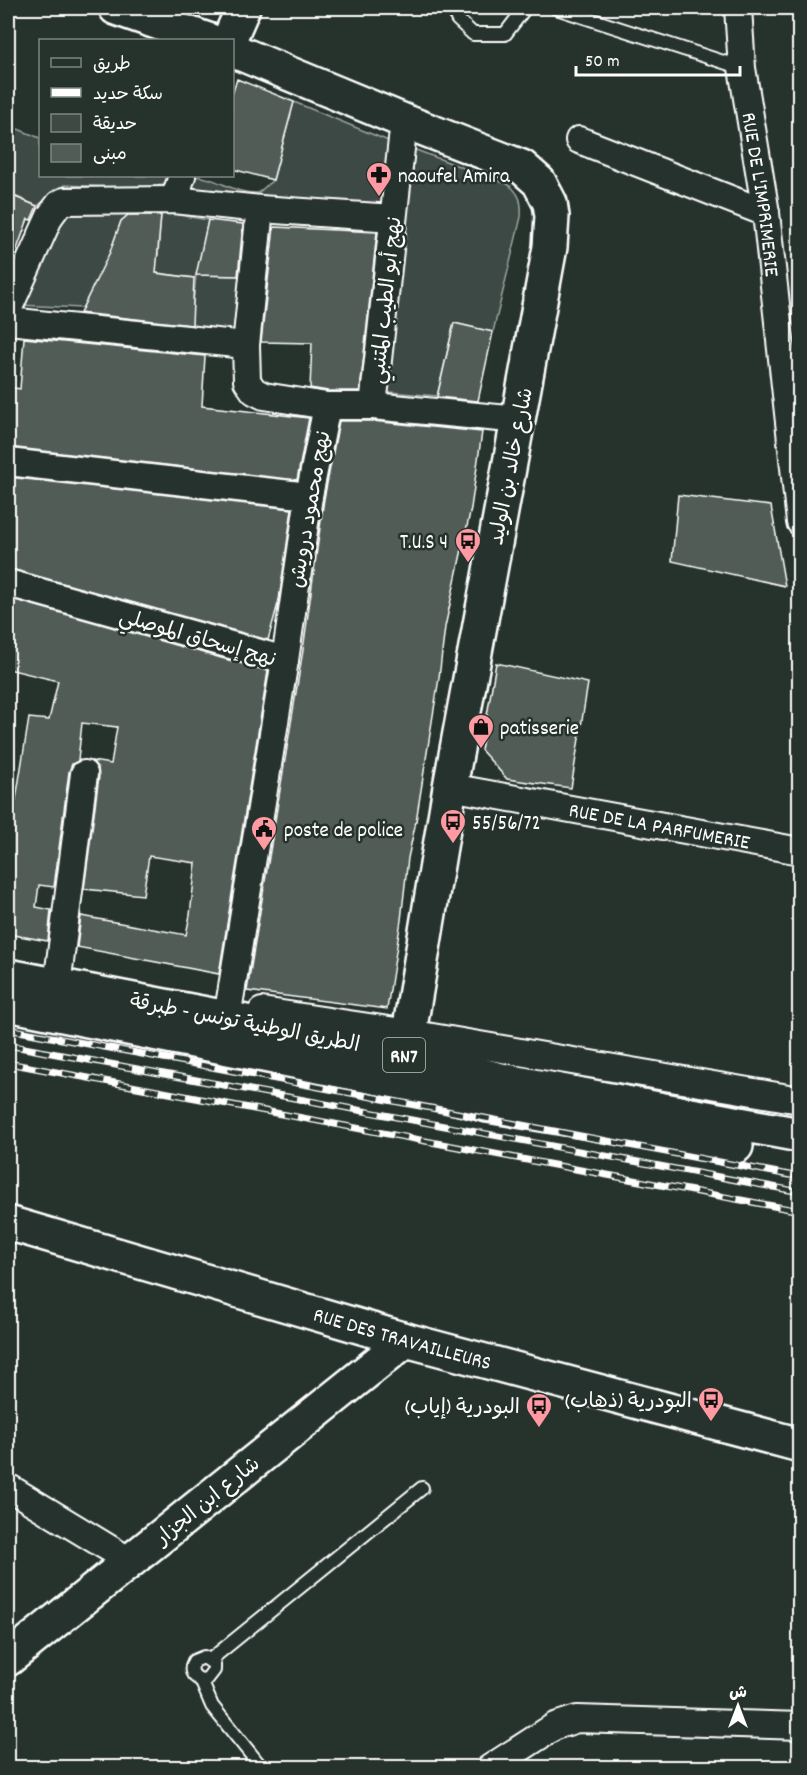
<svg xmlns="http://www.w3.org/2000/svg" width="807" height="1775" font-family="Dekko,'Playpen Sans Arabic',sans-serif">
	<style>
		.green { fill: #3e4944; stroke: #9ea4a2; stroke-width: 1.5 }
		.building { fill: #515c57; stroke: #fff; stroke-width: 1.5 }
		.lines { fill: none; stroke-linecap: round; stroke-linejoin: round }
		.lane-casing { stroke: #fff; stroke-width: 16 }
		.street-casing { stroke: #fff; stroke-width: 30 }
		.secondary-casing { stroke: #fff; stroke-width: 38 }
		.primary-casing { stroke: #fff; stroke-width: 38 }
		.lane { stroke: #26332d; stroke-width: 12 }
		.street { stroke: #26332d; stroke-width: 26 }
		.secondary { stroke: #26332d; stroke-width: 33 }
		.primary { stroke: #26332d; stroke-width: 33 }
		.rail-casing { stroke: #fff; stroke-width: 7 }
		.rail { stroke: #26332d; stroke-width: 4.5; stroke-dasharray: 14; stroke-linecap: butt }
		.labels { text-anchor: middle; stroke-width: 5; stroke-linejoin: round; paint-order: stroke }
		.shield { fill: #26332d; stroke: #bec2c0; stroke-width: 1.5 }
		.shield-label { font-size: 20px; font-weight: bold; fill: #fff }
		.poi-label { font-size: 21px; fill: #fff; stroke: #26332d; text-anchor: start }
		.street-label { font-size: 21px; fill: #fff; stroke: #26332d }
	</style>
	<rect width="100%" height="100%" fill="#26332d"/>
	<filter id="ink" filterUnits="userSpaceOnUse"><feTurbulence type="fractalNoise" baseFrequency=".0167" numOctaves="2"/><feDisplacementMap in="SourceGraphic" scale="12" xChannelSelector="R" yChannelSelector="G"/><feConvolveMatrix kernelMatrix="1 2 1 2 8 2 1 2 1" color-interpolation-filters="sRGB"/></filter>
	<g filter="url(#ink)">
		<path class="green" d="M294,102L391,142L383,211L189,192L192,176C217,176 232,194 258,193L273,180Z
			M8,125L40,138V176H168L166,182L152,189L65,185L37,206L8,193Z
			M408,147L509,185C520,194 522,202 521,217L493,332L454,323L437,396L378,391Z
			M67,208L130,214L121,221L109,256L82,308L19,305Z
			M161,212L208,220L197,275L246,276L235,331L190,330L196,276L194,278L150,272L151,257L158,256Z"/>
		<path class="building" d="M237,79L294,102L273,180L232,169V95Z
			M8,194L37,206L31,220L28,219L9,271Z
			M128,215H161L156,273L194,278L192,325L80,313L110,252L121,221Z
			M208,220L243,224L238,276L196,275Z
			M274,227L377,232L360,391H328L310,388L312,343L261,342Z
			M454,323L493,332L478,401L437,397Z
			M24,338L205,356L202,406L309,418L297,480L8,447V387L20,389Z
			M339,421H372L482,432L471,508L445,627L439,678L416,821L408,858L401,920L387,1009L247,991L303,650L324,499Z
			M8,477L292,509L279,600L268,640L8,568Z
			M678,495L771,506L785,586L672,561Z
			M8,598L268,671L219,974L77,947L81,916L186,935L190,915L196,863L149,856L143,895L84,889L99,776L98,768L92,761L111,764L117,727L82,723L78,760H80L72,764L69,772L54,887L39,885L36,907L51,910L48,941L8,934V849L29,718L49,720L58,681L8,669Z
			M496,663L588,683L571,788L507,779L481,750Z"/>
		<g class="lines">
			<defs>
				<path id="lane" d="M458,8L457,19L473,34H505L525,8
					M556,8L742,68
					M210,1660L422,1488
					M201,1680L207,1679L214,1670V1664L204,1657L194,1661C189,1670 192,1676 201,1680L212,1706L262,1768"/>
				<g id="street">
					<path id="s1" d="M738,8L742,68L766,213L800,522"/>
					<path d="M579,140L766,213"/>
					<path d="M174,200L182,176"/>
					<path d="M8,310L50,216L59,204L64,201L174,200L260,209L393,218"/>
					<path d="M8,321L246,345L260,209"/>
					<path d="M246,345L247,381L254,391L264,396L327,406H373L519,420"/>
					<path d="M373,406L404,121"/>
					<path d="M8,462L309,496"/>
					<path d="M8,583L285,660L227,1018"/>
					<path d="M285,660L309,496L327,406"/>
					<path id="s2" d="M450,787L800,851"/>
					<path d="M57,985L84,774"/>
					<path d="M262,1011L409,1033L800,1100"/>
					<path d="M8,1487L130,1561"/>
					<path d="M490,1768L555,1726L577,1719L800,1726"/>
				</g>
				<g id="secondary">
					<path d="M116,8L208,40"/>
					<path d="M229,40L243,8"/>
					<path d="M232,50L404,121L522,167L539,182L550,203L552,216L550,247L450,787L409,1033L404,1083"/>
					<path id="s3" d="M8,1223L406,1340L800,1445"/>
					<path d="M8,1659L406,1340"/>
				</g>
				<path id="primary" d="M8,976L227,1018L407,1056L501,1080L800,1135
					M8,1004L404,1083L488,1105L736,1146"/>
			</defs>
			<use href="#lane" class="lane-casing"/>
			<use href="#street" class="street-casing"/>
			<use href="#secondary" class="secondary-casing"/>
			<use href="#primary" class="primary-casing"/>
			<use href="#lane" class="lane"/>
			<use href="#street" class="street"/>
			<use href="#secondary" class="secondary"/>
			<use href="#primary" class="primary"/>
			<defs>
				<path id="rail" d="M8,1029L800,1177
					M8,1045L800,1192
					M8,1063L800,1211"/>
			</defs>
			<use href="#rail" class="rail-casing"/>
			<use href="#rail" class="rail"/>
		</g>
	</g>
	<defs>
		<symbol id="pharmacy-pin" viewBox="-11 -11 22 30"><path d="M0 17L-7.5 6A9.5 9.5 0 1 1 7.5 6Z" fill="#ff9aa2" stroke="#26332d"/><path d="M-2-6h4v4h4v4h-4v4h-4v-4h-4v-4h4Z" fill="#111"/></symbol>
		<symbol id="bus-pin" viewBox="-11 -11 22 30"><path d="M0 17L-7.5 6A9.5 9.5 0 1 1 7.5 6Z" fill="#ff9aa2" stroke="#26332d"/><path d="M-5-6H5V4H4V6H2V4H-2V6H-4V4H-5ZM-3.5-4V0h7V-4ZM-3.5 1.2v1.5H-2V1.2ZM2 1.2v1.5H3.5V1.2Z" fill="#111"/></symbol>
		<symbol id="shop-pin" viewBox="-11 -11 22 30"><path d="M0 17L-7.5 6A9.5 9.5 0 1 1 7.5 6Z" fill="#ff9aa2" stroke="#26332d"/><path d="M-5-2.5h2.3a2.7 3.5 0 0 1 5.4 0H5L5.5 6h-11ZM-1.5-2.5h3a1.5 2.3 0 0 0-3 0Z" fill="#111"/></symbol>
		<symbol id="civic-pin" viewBox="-11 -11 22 30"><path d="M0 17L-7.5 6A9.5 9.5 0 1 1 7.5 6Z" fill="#ff9aa2" stroke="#26332d"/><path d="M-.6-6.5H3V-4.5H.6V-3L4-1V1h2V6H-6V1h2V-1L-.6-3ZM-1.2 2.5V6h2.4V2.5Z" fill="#111"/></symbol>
	</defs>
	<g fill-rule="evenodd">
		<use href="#pharmacy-pin" x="364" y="160" width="30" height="40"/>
		<use href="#bus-pin" x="453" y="526" width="30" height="40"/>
		<use href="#shop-pin" x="466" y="712" width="30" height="40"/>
		<use href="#bus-pin" x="438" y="807" width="30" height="40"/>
		<use href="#civic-pin" x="249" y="814" width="30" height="40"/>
		<use href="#bus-pin" x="696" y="1385" width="30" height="40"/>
		<use href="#bus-pin" x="524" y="1391" width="30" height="40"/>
	</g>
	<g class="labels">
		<rect class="shield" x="383" y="1038" width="42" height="34" rx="4.5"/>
		<g class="shield-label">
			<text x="404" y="1062">RN7</text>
		</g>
		<g class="poi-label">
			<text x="398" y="182">naoufel Amira</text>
			<text x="448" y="548" text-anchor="end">T.U.S 4</text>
			<text x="500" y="734">patisserie</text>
			<text x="472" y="829">55/56/72</text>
			<text x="284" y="836">poste de police</text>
			<text x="692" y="1407" text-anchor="end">البودرية (ذهاب)</text>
			<text x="520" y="1413" text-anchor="end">البودرية (إياب)</text>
		</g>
		<g class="street-label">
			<text dy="7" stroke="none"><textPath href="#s1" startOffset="188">RUE DE L'IMPRIMERIE</textPath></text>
			<text transform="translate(385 300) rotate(-84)" y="7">نهج أبو الطيب المتنبي</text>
			<text transform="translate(510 466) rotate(-79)" y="7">شارع خالد بن الوليد</text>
			<text transform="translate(309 509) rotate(-80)" y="7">نهج محمود درويش</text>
			<text transform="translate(198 637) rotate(16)" y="7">نهج إسحاق الموصلي</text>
			<text dy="7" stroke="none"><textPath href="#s2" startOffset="213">RUE DE LA PARFUMERIE</textPath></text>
			<text transform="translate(245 1022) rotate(11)" y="7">الطريق الوطنية تونس - طبرقة</text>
			<text dy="7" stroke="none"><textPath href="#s3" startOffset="411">RUE DES TRAVAILLEURS</textPath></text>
			<text transform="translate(207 1500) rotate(-39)" y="7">شارع ابن الجزار</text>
		</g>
	</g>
	<rect width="807" height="1775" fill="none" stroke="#26332d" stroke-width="30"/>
	<rect x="15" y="15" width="777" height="1745" fill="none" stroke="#fff" stroke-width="2" filter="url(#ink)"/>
	<rect x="39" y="39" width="195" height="138" fill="#26332d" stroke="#7d8581" stroke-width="1.5"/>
	<rect x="51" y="58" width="30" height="9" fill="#26332d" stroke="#7d8581" stroke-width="1.5"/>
	<text x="93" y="69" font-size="18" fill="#ffffff">طريق</text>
	<rect x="51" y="88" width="30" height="9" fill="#ffffff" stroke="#7d8581" stroke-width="1.5"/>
	<text x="93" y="99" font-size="18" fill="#ffffff">سكة حديد</text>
	<rect x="51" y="114" width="30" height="18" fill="#3e4944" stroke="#7d8581" stroke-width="1.5"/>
	<text x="93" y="129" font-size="18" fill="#ffffff">حديقة</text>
	<rect x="51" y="144" width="30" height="18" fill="#515c57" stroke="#7d8581" stroke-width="1.5"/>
	<text x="93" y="159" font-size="18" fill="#ffffff">مبنى</text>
	<g transform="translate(738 1706)" stroke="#26332d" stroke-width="4.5" paint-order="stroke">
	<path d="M0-4.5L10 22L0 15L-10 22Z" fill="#ffffff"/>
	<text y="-9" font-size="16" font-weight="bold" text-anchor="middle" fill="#ffffff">ش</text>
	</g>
	<path d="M576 66v9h164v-9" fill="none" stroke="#ffffff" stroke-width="3"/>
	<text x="585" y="66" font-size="18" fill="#ffffff" stroke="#26332d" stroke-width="4.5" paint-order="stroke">50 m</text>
</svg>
